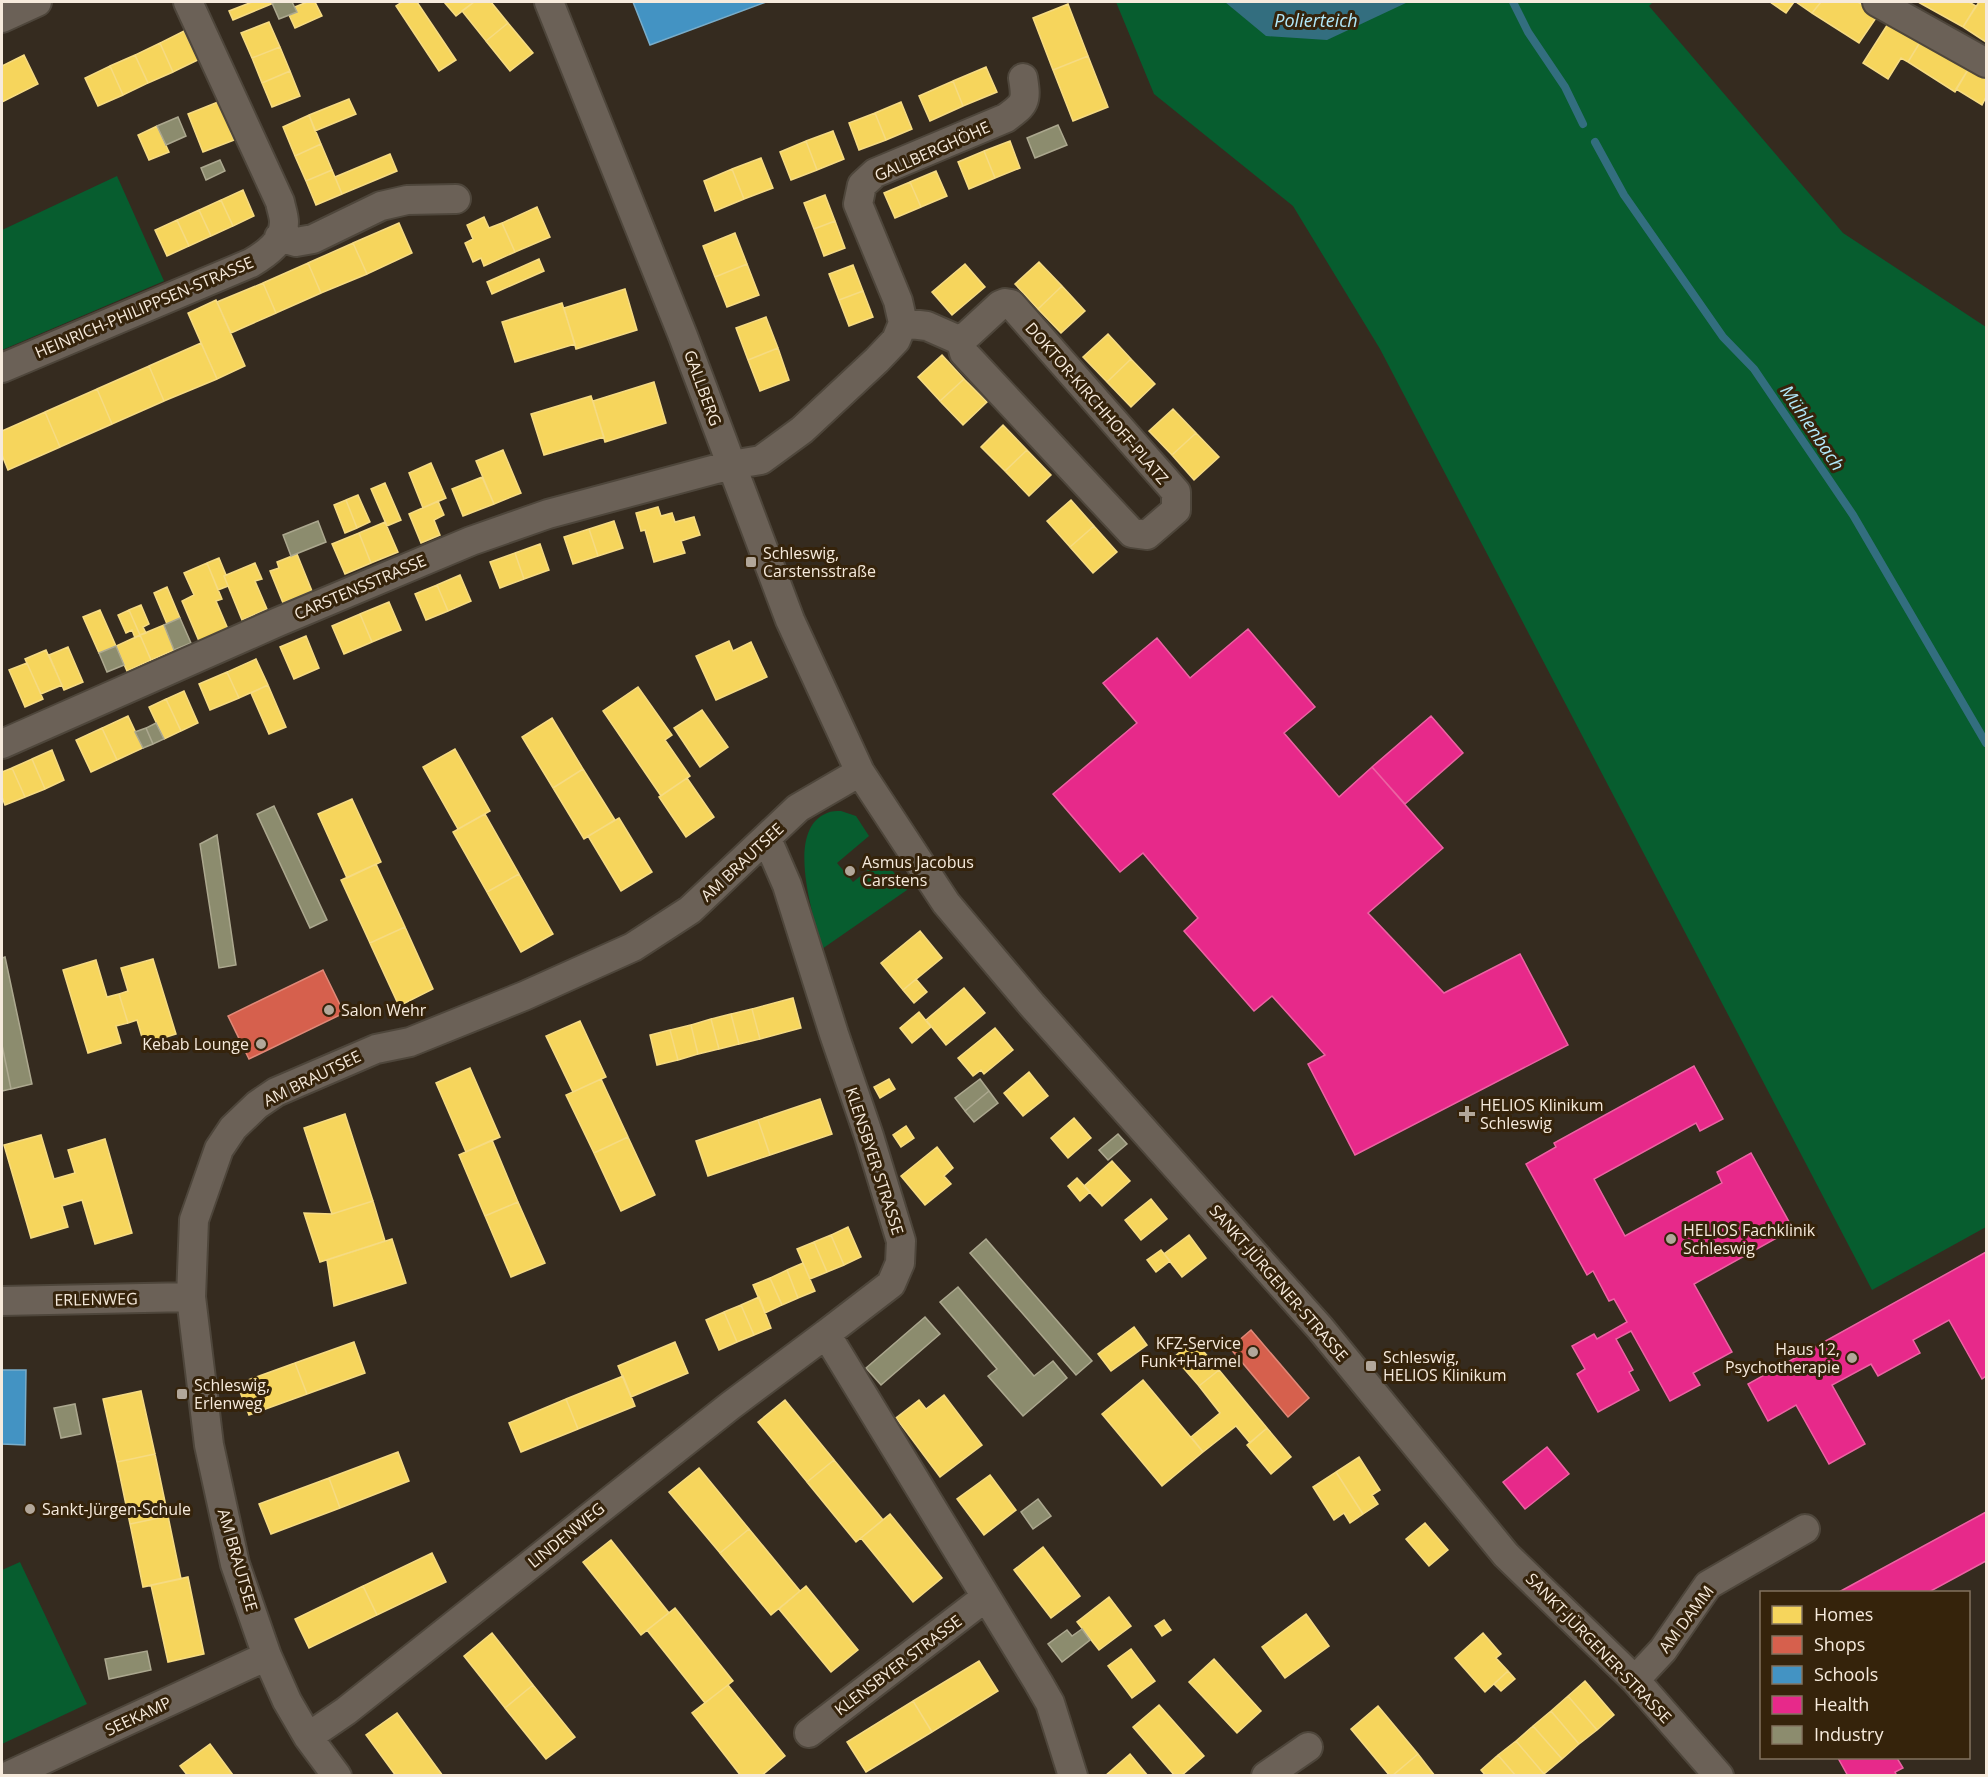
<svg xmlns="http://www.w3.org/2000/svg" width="1988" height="1777" font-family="'Open Sans',sans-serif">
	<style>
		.green { fill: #075d2f }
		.water { fill: #336e7f }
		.homes { fill: #f6d55c; stroke: #f6db82; stroke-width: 1.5 }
		.shops { fill: #d6604d; stroke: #e08978; stroke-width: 1.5 }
		.schools { fill: #4393c3; stroke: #79adca; stroke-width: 1.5 }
		.health { fill: #e7298a; stroke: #ec63a3; stroke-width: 1.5 }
		.industry { fill: #8c8c6e; stroke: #aca88f; stroke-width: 1.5 }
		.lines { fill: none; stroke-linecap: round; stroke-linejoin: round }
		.stream { stroke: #336e7f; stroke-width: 8 }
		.minor-casing { stroke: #4e463b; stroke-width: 32 }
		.minor { stroke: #6b6157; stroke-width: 28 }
		.poi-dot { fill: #b2a79a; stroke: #35230b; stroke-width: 2 }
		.labels { text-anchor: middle; stroke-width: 6; stroke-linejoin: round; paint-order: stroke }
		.street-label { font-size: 16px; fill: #f6eadc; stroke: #35230b }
		.poi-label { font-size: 16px; fill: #f6eadc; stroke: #35230b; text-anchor: start }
		.water-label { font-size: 18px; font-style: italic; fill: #b2e9fb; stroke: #35230b }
	</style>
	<rect width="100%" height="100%" fill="#352b1f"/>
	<path class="green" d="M1116,2H1653L1649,6L1843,233L1986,327V1227L1872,1290L1380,349L1293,206L1154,94Z
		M117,176L164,281L2,350V230Z
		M841,811L856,816L869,836L837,863L853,882L883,858L907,890L822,949C814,917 784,830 827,813C831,811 837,811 841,811Z
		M20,1562L87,1704L2,1744V1570Z"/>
	<path class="water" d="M1225,2H1408L1327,40L1266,36Z"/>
	<path class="homes" d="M252,2H276L233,20L229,11Z
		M307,2H315L322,16L295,28L289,15L297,12L295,7Z
		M402,2H417L456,60L439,71L396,6Z
		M444,2H474L456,16Z
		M474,2H491L508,23L486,41L462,11Z
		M1770,2H1794L1786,13Z
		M1796,2H1821L1812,13Z
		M1821,2H1858L1878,15L1859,43L1812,13Z
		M1918,2H1969L1976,6L1963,27Z
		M1979,2H1986V42L1963,27Z
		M1068,4L1088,56L1053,70L1033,18Z
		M1891,19L1922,39L1908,62L1901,58L1888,79L1863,63Z
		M269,22L280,47L252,58L241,33Z
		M508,23L533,53L510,71L486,41Z
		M184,31L198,60L173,72L160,43Z
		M1922,39L1969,68L1955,92L1908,62Z
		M160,43L173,72L148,83L135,55Z
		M280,47L290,71L262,83L252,58Z
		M24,55L38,84L2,102V66Z
		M135,55L148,83L123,95L110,66Z
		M1088,56L1108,107L1073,121L1053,70Z
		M110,66L123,95L98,106L85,78Z
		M986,67L997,92L963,106L953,81Z
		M1969,68L1986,79V97L1982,105L1956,89Z
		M290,71L300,96L272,107L262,83Z
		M953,81L963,106L930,121L919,96Z
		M349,99L356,114L315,131L309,115Z
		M218,102L234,140L203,152L188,114Z
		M901,102L912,129L886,140L875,113Z
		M875,113L886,140L859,150L849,123Z
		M309,115L321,144L295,156L283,127Z
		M157,126L169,152L149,160L138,135Z
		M833,131L844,159L817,170L806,141Z
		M806,141L817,170L791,180L780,152Z
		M1010,141L1020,168L995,178L984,151Z
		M321,144L332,170L306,181L295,156Z
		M984,151L995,178L969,189L958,162Z
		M390,154L397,171L342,194L335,177Z
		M761,158L773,188L744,199L732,169Z
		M732,169L744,199L715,211L704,181Z
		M332,170L342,194L316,205L306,181Z
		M936,171L947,196L921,207L910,182Z
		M910,182L921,207L895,218L884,193Z
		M243,190L254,216L233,226L221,200Z
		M825,195L835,221L814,229L804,203Z
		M221,200L233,226L211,236L199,210Z
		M537,207L550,237L515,252L502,223Z
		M199,210L211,236L189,246L177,220Z
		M484,217L489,228L502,223L515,252L484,266L481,258L473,262L465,243L473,239L467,225Z
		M177,220L189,246L167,256L155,230Z
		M835,221L845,248L824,256L814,229Z
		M399,223L412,253L367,274L353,243Z
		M735,233L747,264L715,277L703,246Z
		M353,243L367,274L321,293L308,263Z
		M539,259L544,271L492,294L487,282Z
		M1039,262L1062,286L1038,309L1015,284Z
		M308,263L321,293L276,313L263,283Z
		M747,264L759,295L727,307L715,277Z
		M965,264L985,287L952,315L932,292Z
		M853,265L863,291L839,300L829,274Z
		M263,283L276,313L231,333L217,302Z
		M1062,286L1085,311L1061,333L1038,309Z
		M625,289L637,330L576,349L564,308Z
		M863,291L873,317L849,326L839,300Z
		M216,300L245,366L217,379L188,313Z
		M562,303L575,344L515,362L502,322Z
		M766,317L778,348L748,360L736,328Z
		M1108,334L1131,359L1107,382L1083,357Z
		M201,343L217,379L164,401L149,366Z
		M778,348L789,380L760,391L748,360Z
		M942,355L964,379L940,401L918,377Z
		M1131,359L1155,384L1131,407L1107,382Z
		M149,366L164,401L112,424L97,389Z
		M964,379L987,402L963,425L940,401Z
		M654,382L666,423L605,442L593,401Z
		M97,389L112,424L60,447L45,412Z
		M591,396L604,437L544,455L531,414Z
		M1173,409L1196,433L1172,455L1149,431Z
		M45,412L60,447L8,470L2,455V431Z
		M1003,425L1027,450L1005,471L981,447Z
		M1196,433L1219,457L1194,480L1172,455Z
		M503,450L521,493L494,504L476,461Z
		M1027,450L1051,475L1029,496L1005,471Z
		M431,463L446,498L423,508L409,473Z
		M482,477L494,504L463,516L452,489Z
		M385,483L401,520L387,526L371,489Z
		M358,495L370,522L357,528L346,500Z
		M346,500L357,528L345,533L334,505Z
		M1071,500L1094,526L1070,547L1047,521Z
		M438,501L444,515L434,520L440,535L421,543L409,514Z
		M658,507L661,516L672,513L675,522L694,517L700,535L681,541L685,553L654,562L645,530L641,531L636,513Z
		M614,521L623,548L598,556L589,529Z
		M385,522L398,552L371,563L359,533Z
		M1094,526L1117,552L1093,573L1070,547Z
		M589,529L598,556L573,564L564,537Z
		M359,533L371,563L345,574L332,544Z
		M540,544L549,570L524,579L515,553Z
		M515,553L524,579L500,588L490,562Z
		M297,554L312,591L283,603L270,571L279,568L277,562Z
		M219,558L226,575L224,576L228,586L218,590L207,563Z
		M207,563L222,599L216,601L228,629L199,641L182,601L194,595L184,573Z
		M255,563L262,579L255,581L267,609L242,620L224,576Z
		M460,575L471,601L448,611L437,585Z
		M437,585L448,611L426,620L415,594Z
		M167,587L180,618L167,624L154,593Z
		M389,602L401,630L372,642L360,614Z
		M141,605L149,624L143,627L146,633L140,635L129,610Z
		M100,610L116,646L99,653L83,617Z
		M129,610L140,635L135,638L132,630L126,633L118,615Z
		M360,614L372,642L344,654L332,626Z
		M164,625L174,650L151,660L140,635Z
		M140,635L151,660L127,671L116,646Z
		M306,636L319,668L294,679L280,647Z
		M729,641L733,651L751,642L767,677L716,700L696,656Z
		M68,647L83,682L64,690L49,655Z
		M46,650L62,685L41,694L25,659Z
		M256,659L268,685L239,698L227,672Z
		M27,663L43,699L25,707L9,670Z
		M227,672L239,698L210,710L199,684Z
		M268,685L286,727L269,734L251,693Z
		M638,687L672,735L665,740L690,776L661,796L603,711Z
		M184,691L198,723L181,731L166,699Z
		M166,699L181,731L164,739L149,707Z
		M702,710L728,747L700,767L674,728Z
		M128,716L143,748L117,760L102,728Z
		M552,718L583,769L553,788L522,737Z
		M102,728L117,760L91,772L76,740Z
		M455,749L490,811L458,829L423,767Z
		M52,750L64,780L45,789L32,759Z
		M32,759L45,789L25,797L12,768Z
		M12,768L25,797L5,805L2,797V772Z
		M583,769L615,820L584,839L553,788Z
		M687,778L714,817L686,837L659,797Z
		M352,799L381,862L347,878L318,814Z
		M485,814L519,874L487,892L453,832Z
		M619,818L652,872L621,891L588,836Z
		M376,864L405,927L370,943L341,880Z
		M519,874L553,934L521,952L487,892Z
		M405,927L433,989L399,1006L370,943Z
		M920,931L942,958L903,990L881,963Z
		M153,959L176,1034L144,1044L137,1020L128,1023L119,994L128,991L121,968Z
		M96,960L107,997L119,994L128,1023L116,1026L121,1043L88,1053L63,970Z
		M916,979L927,992L914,1003L903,990Z
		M964,988L985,1013L946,1045L926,1020Z
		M793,998L801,1028L760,1039L752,1009Z
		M752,1009L760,1039L739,1044L731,1014Z
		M919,1012L931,1027L912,1043L900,1028Z
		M731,1014L739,1044L719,1049L711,1019Z
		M711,1019L719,1049L698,1054L691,1025Z
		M580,1021L606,1077L573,1092L546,1036Z
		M691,1025L698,1054L678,1060L670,1030Z
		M995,1028L1013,1050L984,1074L981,1070L973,1076L958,1058Z
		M670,1030L678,1060L657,1065L650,1035Z
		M470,1068L500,1137L466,1152L436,1083Z
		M1029,1072L1048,1096L1023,1116L1004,1093Z
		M601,1079L628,1137L594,1153L566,1095Z
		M889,1079L895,1089L880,1098L874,1087Z
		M820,1099L832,1134L770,1155L758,1120Z
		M345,1114L373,1201L332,1214L304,1128Z
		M1074,1118L1091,1138L1068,1158L1051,1138Z
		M758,1120L770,1155L708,1176L696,1141Z
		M906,1126L914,1138L901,1147L893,1135Z
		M41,1135L54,1179L75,1173L68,1150L105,1139L132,1233L95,1244L82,1200L62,1206L68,1227L31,1238L4,1145Z
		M628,1137L655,1195L621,1211L594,1153Z
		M492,1140L518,1202L485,1216L459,1155Z
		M937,1147L953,1168L944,1176L951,1184L925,1205L901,1176Z
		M1112,1161L1130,1181L1102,1206L1084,1186Z
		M1077,1178L1090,1192L1080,1201L1068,1186Z
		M1151,1199L1167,1219L1141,1240L1125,1220Z
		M373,1201L385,1241L320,1262L304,1213L332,1214Z
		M518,1202L545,1263L511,1277L485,1216Z
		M848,1227L861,1257L844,1265L831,1235Z
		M831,1235L844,1265L827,1272L814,1242Z
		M1189,1235L1206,1258L1182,1277L1164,1254Z
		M392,1239L406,1283L334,1306L327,1260Z
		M814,1242L827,1272L810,1279L797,1249Z
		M1161,1250L1170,1261L1156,1272L1147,1260Z
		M803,1263L815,1291L798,1298L787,1270Z
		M787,1270L798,1298L782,1305L770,1278Z
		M770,1278L782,1305L765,1313L753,1285Z
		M759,1297L771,1328L754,1335L741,1305Z
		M741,1305L754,1335L737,1342L724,1312Z
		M724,1312L737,1342L719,1350L706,1320Z
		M1134,1327L1147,1345L1111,1371L1098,1354Z
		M1194,1340L1219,1370L1199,1386L1174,1357Z
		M354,1342L365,1373L307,1394L295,1363Z
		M675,1342L688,1373L631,1397L618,1366Z
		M295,1363L307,1394L249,1415L237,1384Z
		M1219,1370L1267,1428L1250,1443L1236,1426L1203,1452L1191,1437L1220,1413L1199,1386Z
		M623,1376L635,1406L578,1429L566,1399Z
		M1143,1380L1203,1452L1162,1486L1102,1414Z
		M141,1391L155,1454L117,1462L103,1399Z
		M944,1395L982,1445L940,1477L896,1418L919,1400L926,1409Z
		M566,1399L578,1429L521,1452L509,1423Z
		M785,1400L834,1460L807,1482L758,1422Z
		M1267,1428L1291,1457L1271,1474L1247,1445Z
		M398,1452L409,1481L340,1508L329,1478Z
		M155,1454L168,1516L130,1524L117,1462Z
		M1359,1457L1380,1490L1372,1495L1378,1504L1363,1514L1336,1472Z
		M834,1460L883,1520L856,1542L807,1482Z
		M699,1468L749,1529L720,1553L669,1492Z
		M1336,1472L1363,1514L1350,1523L1344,1513L1334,1520L1313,1487Z
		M990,1475L1016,1510L984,1535L957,1499Z
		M329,1478L340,1508L271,1534L259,1504Z
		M890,1514L942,1578L913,1602L861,1538Z
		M168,1516L181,1579L143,1587L130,1524Z
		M1425,1523L1448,1550L1429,1566L1406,1539Z
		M749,1529L800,1591L771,1615L720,1553Z
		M611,1540L669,1613L641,1635L583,1562Z
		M1043,1547L1080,1596L1051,1618L1014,1570Z
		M432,1553L446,1582L377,1615L363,1586Z
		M188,1577L204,1654L168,1662L151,1585Z
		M363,1586L377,1615L309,1648L295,1619Z
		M806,1586L858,1650L831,1672L779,1609Z
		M1109,1597L1131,1626L1099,1650L1077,1622Z
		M675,1608L733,1681L705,1703L647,1630Z
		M1306,1614L1329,1646L1285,1678L1262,1647Z
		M1164,1620L1171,1630L1162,1636L1155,1626Z
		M492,1633L533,1685L505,1708L464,1656Z
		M1483,1633L1501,1654L1496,1658L1508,1671L1485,1692L1455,1658Z
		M1131,1649L1155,1681L1132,1698L1108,1666Z
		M1214,1659L1261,1711L1237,1733L1189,1682Z
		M979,1661L998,1691L932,1732L913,1701Z
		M1508,1671L1515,1679L1501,1691L1494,1684Z
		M1585,1681L1614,1715L1597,1730L1568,1696Z
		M533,1685L575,1737L546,1759L505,1708Z
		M728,1685L785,1756L761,1776H741L692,1713Z
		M1568,1696L1597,1730L1579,1744L1551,1711Z
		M913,1701L932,1732L866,1772L847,1742Z
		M1159,1705L1204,1756L1181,1776H1175L1133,1727Z
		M1378,1706L1418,1754L1392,1776H1390L1351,1729Z
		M1551,1711L1579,1744L1562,1759L1533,1726Z
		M397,1713L443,1776H396L366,1735Z
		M1533,1726L1562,1759L1544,1774L1516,1741Z
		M1516,1741L1544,1774L1543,1776H1516L1498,1755Z
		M210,1744L233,1775V1776H188L180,1766Z
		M1130,1754L1148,1776H1105Z
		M1418,1754L1435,1776H1392Z
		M1498,1755L1516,1776H1486L1481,1770Z"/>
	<path class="shops" d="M323,970L344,1013L249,1059L228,1016Z
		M1251,1330L1309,1398L1288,1417L1230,1348Z"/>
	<path class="schools" d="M633,2H766L650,45Z
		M2,1370H26L25,1445L2,1444Z"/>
	<path class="health" d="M1248,629L1315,707L1284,733L1339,797L1372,767L1443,848L1368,913L1444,993L1520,954L1568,1045L1355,1155L1308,1064L1325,1055L1272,996L1254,1011L1184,931L1198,918L1143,853L1120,872L1053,794L1137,723L1103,683L1157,638L1190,678Z
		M1431,716L1463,753L1405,804L1372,767Z
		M1694,1066L1723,1119L1700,1131L1696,1123L1594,1179L1625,1236L1722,1183L1717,1172L1751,1153L1793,1229L1694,1284L1732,1352L1693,1373L1700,1385L1670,1401L1631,1331L1616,1339L1633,1370L1629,1372L1639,1390L1598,1412L1577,1374L1585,1369L1572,1346L1594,1334L1597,1339L1627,1322L1614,1299L1609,1301L1593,1271L1587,1275L1526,1164L1556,1147L1554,1143Z
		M1986,1252V1376L1982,1379L1949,1320L1913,1340L1920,1353L1878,1376L1871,1364L1832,1385L1865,1444L1829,1464L1796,1405L1768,1421L1748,1384Z
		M1547,1447L1569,1474L1525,1509L1503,1482Z
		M1986,1512V1561L1929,1592H1839Z
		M1838,1758H1897L1903,1768L1895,1772L1897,1776H1848Z"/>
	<path class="industry" d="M276,2H292L297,12L279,19L272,3Z
		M178,117L186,136L166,145L157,126Z
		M1058,125L1067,145L1035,158L1027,138Z
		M220,160L225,171L206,180L201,168Z
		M318,521L326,542L291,556L283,535Z
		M180,618L191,643L174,650L164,625Z
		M116,646L124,665L107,672L99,653Z
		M156,723L164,739L153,744L146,728Z
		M146,728L153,744L143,748L135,732Z
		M274,806L327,920L310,928L257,814Z
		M217,835L236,965L219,968L200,844Z
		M5,957L32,1084L11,1089L2,1045V958Z
		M2,1045L11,1089L2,1091Z
		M980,1079L989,1091L965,1111L955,1098Z
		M989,1091L998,1103L974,1122L965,1111Z
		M1118,1134L1127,1144L1108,1160L1099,1150Z
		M986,1239L1092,1361L1076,1375L970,1253Z
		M958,1287L1034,1376L1053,1361L1067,1378L1023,1416L988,1376L997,1369L940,1302Z
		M925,1317L940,1334L881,1385L866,1368Z
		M75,1404L81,1434L61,1438L54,1408Z
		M1038,1499L1051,1516L1033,1529L1021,1512Z
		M1082,1629L1090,1640L1062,1662L1048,1644L1067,1630L1072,1636Z
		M147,1651L151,1670L109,1679L105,1659Z"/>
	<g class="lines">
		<path class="stream" d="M1513,2L1528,32L1565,87L1583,124
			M1595,142L1624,195L1723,337L1754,369L1853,515L1986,743"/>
		<defs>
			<path id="minor" d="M549,2L683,336L790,620L860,772L946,903L1032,1005L1320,1328L1506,1555L1635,1680L1719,1776
				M1877,2L1986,63
				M2,18L37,2
				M279,237L296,242L313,239L381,206L407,200L456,199
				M903,323L927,326L961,341L964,353L1132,533L1147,535L1176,510V492L1011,304L1005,303L1000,305L961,341
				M2,368L251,263C266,254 284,242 284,222C284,216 281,208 280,202L188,2
				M2,744L278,622L471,541L548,514L731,465L761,460L802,430L877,360L896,340L903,323L898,301L858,204L862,185L875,173L1006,118C1025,104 1027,102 1023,78
				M767,839L787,885L834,1034L869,1136L901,1241L900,1263L891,1284L826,1334L1038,1682L1050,1703L1073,1776
				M2,1301L191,1297
				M1635,1680L1663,1650L1708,1585L1805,1529
				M809,1733L986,1597
				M308,1737L346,1711L730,1406L826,1334
				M8,1776L267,1656
				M337,1776L308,1737L287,1701L267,1656L235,1564L209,1445L191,1297L194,1220L219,1149L233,1128L257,1105L276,1092L376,1049L410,1042L524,996L633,947L690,910L798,808L860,772
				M1266,1776L1308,1747"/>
		</defs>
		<use href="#minor" class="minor-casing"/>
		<use href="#minor" class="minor"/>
	</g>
	<g class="poi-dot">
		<rect x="745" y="556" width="12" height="12" rx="3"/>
		<circle cx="850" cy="871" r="6"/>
		<circle cx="329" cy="1010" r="6"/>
		<circle cx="261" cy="1044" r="6"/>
		<path d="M1464 1105h6v6h6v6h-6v6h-6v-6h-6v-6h6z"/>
		<circle cx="1671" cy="1239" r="6"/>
		<circle cx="1253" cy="1352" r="6"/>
		<circle cx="1852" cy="1358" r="6"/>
		<rect x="1365" y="1360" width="12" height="12" rx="3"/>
		<rect x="176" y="1388" width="12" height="12" rx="3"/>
		<circle cx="30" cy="1509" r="6"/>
	</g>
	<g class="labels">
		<g class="street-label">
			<text transform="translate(932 151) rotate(-24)" y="6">GALLBERGHÖHE</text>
			<text transform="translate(144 307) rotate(-23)" y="6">HEINRICH-PHILIPPSEN-STRASSE</text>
			<text transform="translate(703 388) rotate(70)" y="6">GALLBERG</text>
			<text transform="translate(1097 403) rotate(49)" y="6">DOKTOR-KIRCHHOFF-PLATZ</text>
			<text transform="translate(360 587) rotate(-23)" y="6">CARSTENSSTRASSE</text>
			<text transform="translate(742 862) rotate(-43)" y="6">AM BRAUTSEE</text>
			<text transform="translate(312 1078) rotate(-26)" y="6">AM BRAUTSEE</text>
			<text transform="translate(875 1161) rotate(72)" y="6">KLENSBYER STRASSE</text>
			<text transform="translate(1279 1283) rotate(49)" y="6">SANKT-JÜRGENER-STRASSE</text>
			<text transform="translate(96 1299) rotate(-1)" y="6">ERLENWEG</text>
			<text transform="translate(566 1535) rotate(-39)" y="6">LINDENWEG</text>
			<text transform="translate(238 1560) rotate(74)" y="6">AM BRAUTSEE</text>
			<text transform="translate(1686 1619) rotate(-53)" y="6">AM DAMM</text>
			<text transform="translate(1599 1648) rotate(46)" y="6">SANKT-JÜRGENER-STRASSE</text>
			<text transform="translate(898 1665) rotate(-37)" y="6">KLENSBYER STRASSE</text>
			<text transform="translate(138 1716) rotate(-25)" y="6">SEEKAMP</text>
		</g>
		<g class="poi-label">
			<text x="763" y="559">Schleswig,<tspan x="763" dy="18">Carstensstraße</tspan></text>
			<text x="862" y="868">Asmus Jacobus<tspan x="862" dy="18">Carstens</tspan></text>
			<text x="341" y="1016">Salon Wehr</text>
			<text x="249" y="1050" text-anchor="end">Kebab Lounge</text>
			<text x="1480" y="1111">HELIOS Klinikum<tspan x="1480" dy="18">Schleswig</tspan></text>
			<text x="1683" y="1236">HELIOS Fachklinik<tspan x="1683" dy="18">Schleswig</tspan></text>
			<text x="1241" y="1349" text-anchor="end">KFZ-Service<tspan x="1241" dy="18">Funk+Harmel</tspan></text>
			<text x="1840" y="1355" text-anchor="end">Haus 12,<tspan x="1840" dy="18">Psychotherapie</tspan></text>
			<text x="1383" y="1363">Schleswig,<tspan x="1383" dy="18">HELIOS Klinikum</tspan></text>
			<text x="194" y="1391">Schleswig,<tspan x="194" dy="18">Erlenweg</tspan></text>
			<text x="42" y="1515">Sankt-Jürgen-Schule</text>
		</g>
		<g class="water-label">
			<text x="1316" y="27">Polierteich</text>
			<text transform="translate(1812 428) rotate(56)" y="6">Mühlenbach</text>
		</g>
	</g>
	<rect width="1988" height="1777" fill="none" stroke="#f6eadc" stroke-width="6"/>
	<rect x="1760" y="1591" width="210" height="168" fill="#35230b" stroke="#82735f" stroke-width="1.5"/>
	<rect x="1772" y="1606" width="30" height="18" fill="#f6d55c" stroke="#82735f" stroke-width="1.5"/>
	<text x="1814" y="1621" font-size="18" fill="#f6eadc">Homes</text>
	<rect x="1772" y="1636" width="30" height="18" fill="#d6604d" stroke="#82735f" stroke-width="1.5"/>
	<text x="1814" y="1651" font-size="18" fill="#f6eadc">Shops</text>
	<rect x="1772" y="1666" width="30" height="18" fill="#4393c3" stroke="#82735f" stroke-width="1.5"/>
	<text x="1814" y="1681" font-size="18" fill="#f6eadc">Schools</text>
	<rect x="1772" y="1696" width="30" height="18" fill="#e7298a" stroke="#82735f" stroke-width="1.5"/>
	<text x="1814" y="1711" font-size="18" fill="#f6eadc">Health</text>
	<rect x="1772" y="1726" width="30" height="18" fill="#8c8c6e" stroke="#82735f" stroke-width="1.5"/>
	<text x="1814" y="1741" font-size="18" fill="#f6eadc">Industry</text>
</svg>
